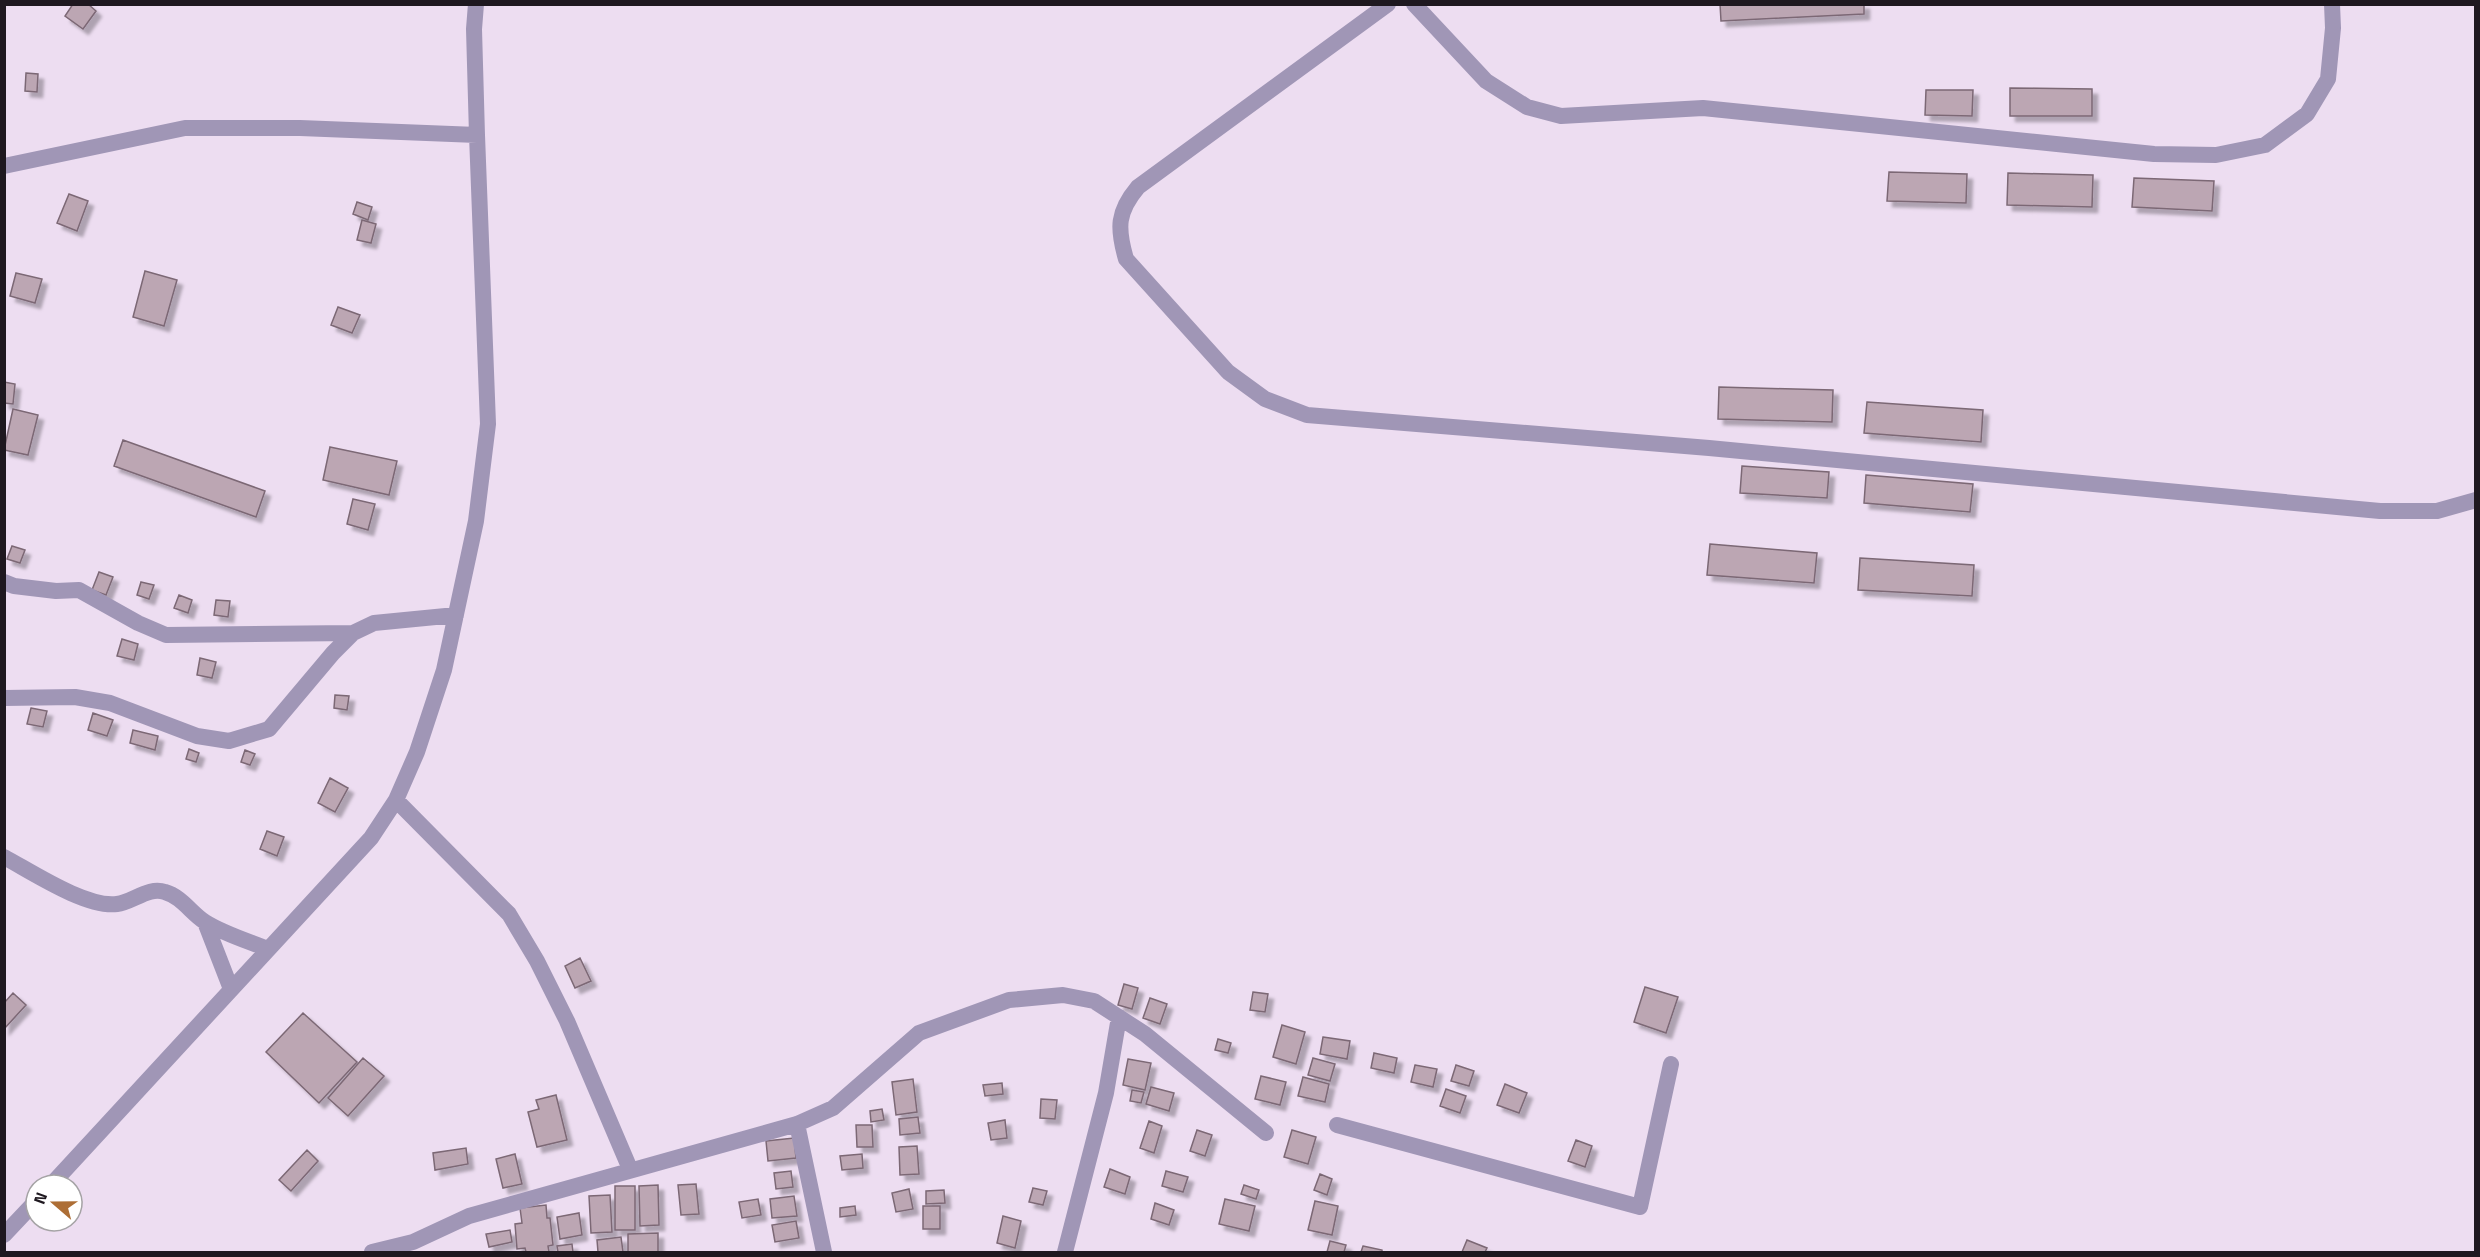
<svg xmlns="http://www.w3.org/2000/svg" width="2480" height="1257" font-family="'Titillium Web',sans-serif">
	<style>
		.building { fill: #bca6b3; stroke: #7c6875; stroke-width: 1.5; filter: url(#shadow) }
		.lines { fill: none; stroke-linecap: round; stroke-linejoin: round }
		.street { stroke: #a096b6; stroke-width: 16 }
	</style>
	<defs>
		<filter id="shadow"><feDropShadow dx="5.5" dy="5.5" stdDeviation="1.5" flood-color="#0004"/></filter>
	</defs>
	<rect width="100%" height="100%" fill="#edddf1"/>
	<path class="building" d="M73,4H88L96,11L83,29L65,16Z
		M1720,4H1864V14L1721,21Z
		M26,73L38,74L37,92L25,91Z
		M2010,88L2092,89V116H2010Z
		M1926,90H1973L1972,116L1925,115Z
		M1889,172L1967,174L1966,203L1887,201Z
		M2008,173L2093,175L2092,207L2007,205Z
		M2134,178L2214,181L2212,211L2132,207Z
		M69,194L88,201L77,231L57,223Z
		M357,202L372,207L368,220L353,214Z
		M362,220L376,224L371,243L357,240Z
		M145,271L177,280L164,326L133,317Z
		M16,273L42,279L35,303L10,296Z
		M338,307L360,315L352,333L331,325Z
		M4,382L15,384L13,404L4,403Z
		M1719,387L1833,390L1832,422L1718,419Z
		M1867,402L1983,410L1981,442L1864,433Z
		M13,409L38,415L28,455L4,450Z
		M123,440L265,491L256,517L114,466Z
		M330,447L397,461L389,495L323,480Z
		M1742,466L1829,472L1827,498L1740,493Z
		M1866,475L1973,484L1970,512L1864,503Z
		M353,499L375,504L368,530L347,524Z
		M1710,544L1817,553L1814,583L1707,575Z
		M12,546L25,550L20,563L7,559Z
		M1860,558L1974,565L1972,596L1858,590Z
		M99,572L113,577L106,595L92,590Z
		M141,582L154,585L149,599L137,595Z
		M179,595L192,600L188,613L174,608Z
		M216,600L230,601L228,617L214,615Z
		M122,639L138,644L134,660L117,656Z
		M200,658L216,662L212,678L197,675Z
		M335,695L349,696L347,710L334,708Z
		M31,708L47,711L43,727L27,724Z
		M93,713L113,720L107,736L88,730Z
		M133,730L158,736L155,750L130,743Z
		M189,749L199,753L196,762L186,759Z
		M245,750L255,754L250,765L241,762Z
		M330,778L348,788L335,812L318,803Z
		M267,831L284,837L277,856L260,849Z
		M580,958L591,981L575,988L565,966Z
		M1124,984L1138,988L1132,1009L1118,1005Z
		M1645,987L1678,997L1666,1033L1634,1022Z
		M1253,992L1268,994L1265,1012L1250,1010Z
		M13,993L26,1005L4,1029V1003Z
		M1150,998L1167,1004L1160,1024L1143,1018Z
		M303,1013L357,1062L319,1103L266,1052Z
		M1282,1025L1305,1032L1296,1064L1273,1057Z
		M1323,1037L1350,1041L1347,1059L1320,1054Z
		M1218,1039L1231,1043L1228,1053L1215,1050Z
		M1374,1053L1397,1058L1394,1073L1371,1068Z
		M363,1058L384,1076L348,1116L328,1098Z
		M1313,1058L1335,1064L1330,1081L1308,1075Z
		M1128,1059L1151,1063L1145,1090L1123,1085Z
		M1415,1065L1437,1069L1433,1087L1411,1082Z
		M1456,1065L1474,1071L1469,1086L1451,1081Z
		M1261,1076L1286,1082L1280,1105L1255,1099Z
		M1303,1077L1329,1084L1325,1102L1298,1096Z
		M913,1079L917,1112L896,1115L892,1082Z
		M1002,1083L1003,1094L985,1096L983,1085Z
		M1505,1084L1527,1093L1519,1113L1497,1105Z
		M1151,1087L1174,1093L1169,1111L1146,1104Z
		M1446,1089L1466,1096L1460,1113L1440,1106Z
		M1132,1090L1144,1092L1141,1103L1130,1101Z
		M556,1095L567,1140L537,1147L528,1112L539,1109L536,1100Z
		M1041,1099L1057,1100L1055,1119L1040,1118Z
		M882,1109L884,1120L871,1122L870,1111Z
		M918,1117L920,1133L900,1135L899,1119Z
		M1005,1120L1007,1138L991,1140L988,1123Z
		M1149,1121L1162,1126L1154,1153L1140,1148Z
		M856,1125H872L873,1147H857Z
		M1197,1130L1212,1135L1205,1156L1190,1151Z
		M1292,1130L1316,1137L1308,1164L1284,1157Z
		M794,1138L796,1158L768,1161L766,1141Z
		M1576,1140L1592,1146L1585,1167L1568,1161Z
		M917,1146L919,1174L900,1175L899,1147Z
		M466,1148L468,1164L435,1170L433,1153Z
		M307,1150L318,1161L291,1191L279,1180Z
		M515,1154L522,1184L503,1188L496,1159Z
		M862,1154L863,1168L842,1170L840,1156Z
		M1110,1169L1130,1177L1125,1194L1104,1187Z
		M791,1171L793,1187L776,1189L774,1173Z
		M1166,1171L1188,1177L1183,1192L1162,1186Z
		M1320,1174L1332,1179L1327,1195L1314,1190Z
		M696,1184L699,1214L681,1215L678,1185Z
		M658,1185L659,1225L640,1226L639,1186Z
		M1244,1185L1259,1190L1256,1199L1241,1194Z
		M615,1186H635V1230H615Z
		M1033,1188L1047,1191L1043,1205L1029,1202Z
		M909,1189L913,1209L896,1212L892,1193Z
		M944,1190L945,1203L926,1204V1191Z
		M610,1195L612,1232L591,1233L589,1196Z
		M794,1196L797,1216L772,1218L770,1199Z
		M758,1199L761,1215L742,1218L739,1202Z
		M1225,1199L1255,1206L1249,1231L1219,1224Z
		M1315,1201L1338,1206L1332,1235L1308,1230Z
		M1155,1203L1174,1210L1169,1225L1151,1219Z
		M546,1205L547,1218H550L553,1245L548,1246L549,1252H526L525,1248L517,1249L515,1224L522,1223L520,1208Z
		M855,1206L856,1215L840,1217V1208Z
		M923,1206H940V1229H923Z
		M579,1213L582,1235L560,1239L557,1217Z
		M1003,1216L1021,1221L1015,1248L997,1243Z
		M796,1221L799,1238L775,1242L772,1225Z
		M510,1230L512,1242L489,1247L486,1234Z
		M658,1233V1252H628V1234Z
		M621,1237L623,1252H598L597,1240Z
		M1467,1240L1487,1248L1485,1252H1462Z
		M1330,1241L1346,1245L1344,1252H1327Z
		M572,1244L573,1252H558L557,1246Z
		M1363,1246L1382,1250V1252H1361Z"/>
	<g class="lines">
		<path class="street" d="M1388,4L1138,187C1117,212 1117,228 1126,259L1228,372L1265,399L1307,415L1709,448L2380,511H2437L2476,500
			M1414,4L1486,81L1527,107L1561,116L1703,108L2154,154L2216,155L2265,145L2307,114L2328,79L2333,28L2332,4
			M4,166L185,128H300L477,135
			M4,582L14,586L56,591L79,590L138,623L166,635L353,633
			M4,698L75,697L110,703L197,736L229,741L269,729L333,653L353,633L374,623L456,615
			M396,800L509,914L537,961L567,1021L630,1169
			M4,857C32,872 86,908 117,904C133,902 149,886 165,892C182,897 191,913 205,922C224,934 248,941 268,949
			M205,922L231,989
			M797,1124L824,1252
			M1337,1125L1640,1207L1671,1064
			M51,1185L371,838L396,800L417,752L444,670L476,521L488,424L477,135L474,29L476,4
			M4,1235L36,1201
			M372,1252L413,1242L469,1216L797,1124L833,1108L919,1033L1009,1000L1063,995L1094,1001L1145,1034L1266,1133
			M1065,1252L1106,1093L1119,1017"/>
	</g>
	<rect width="2480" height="1257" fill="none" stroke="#1e181f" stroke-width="12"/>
	<g transform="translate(54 1203) rotate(290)"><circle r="28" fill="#ffffff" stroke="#a5a3a5" stroke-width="1.5"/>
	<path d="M0-4.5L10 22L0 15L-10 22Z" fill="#ad6e35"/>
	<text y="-9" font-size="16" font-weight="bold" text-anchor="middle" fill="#1e181f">N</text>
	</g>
</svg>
